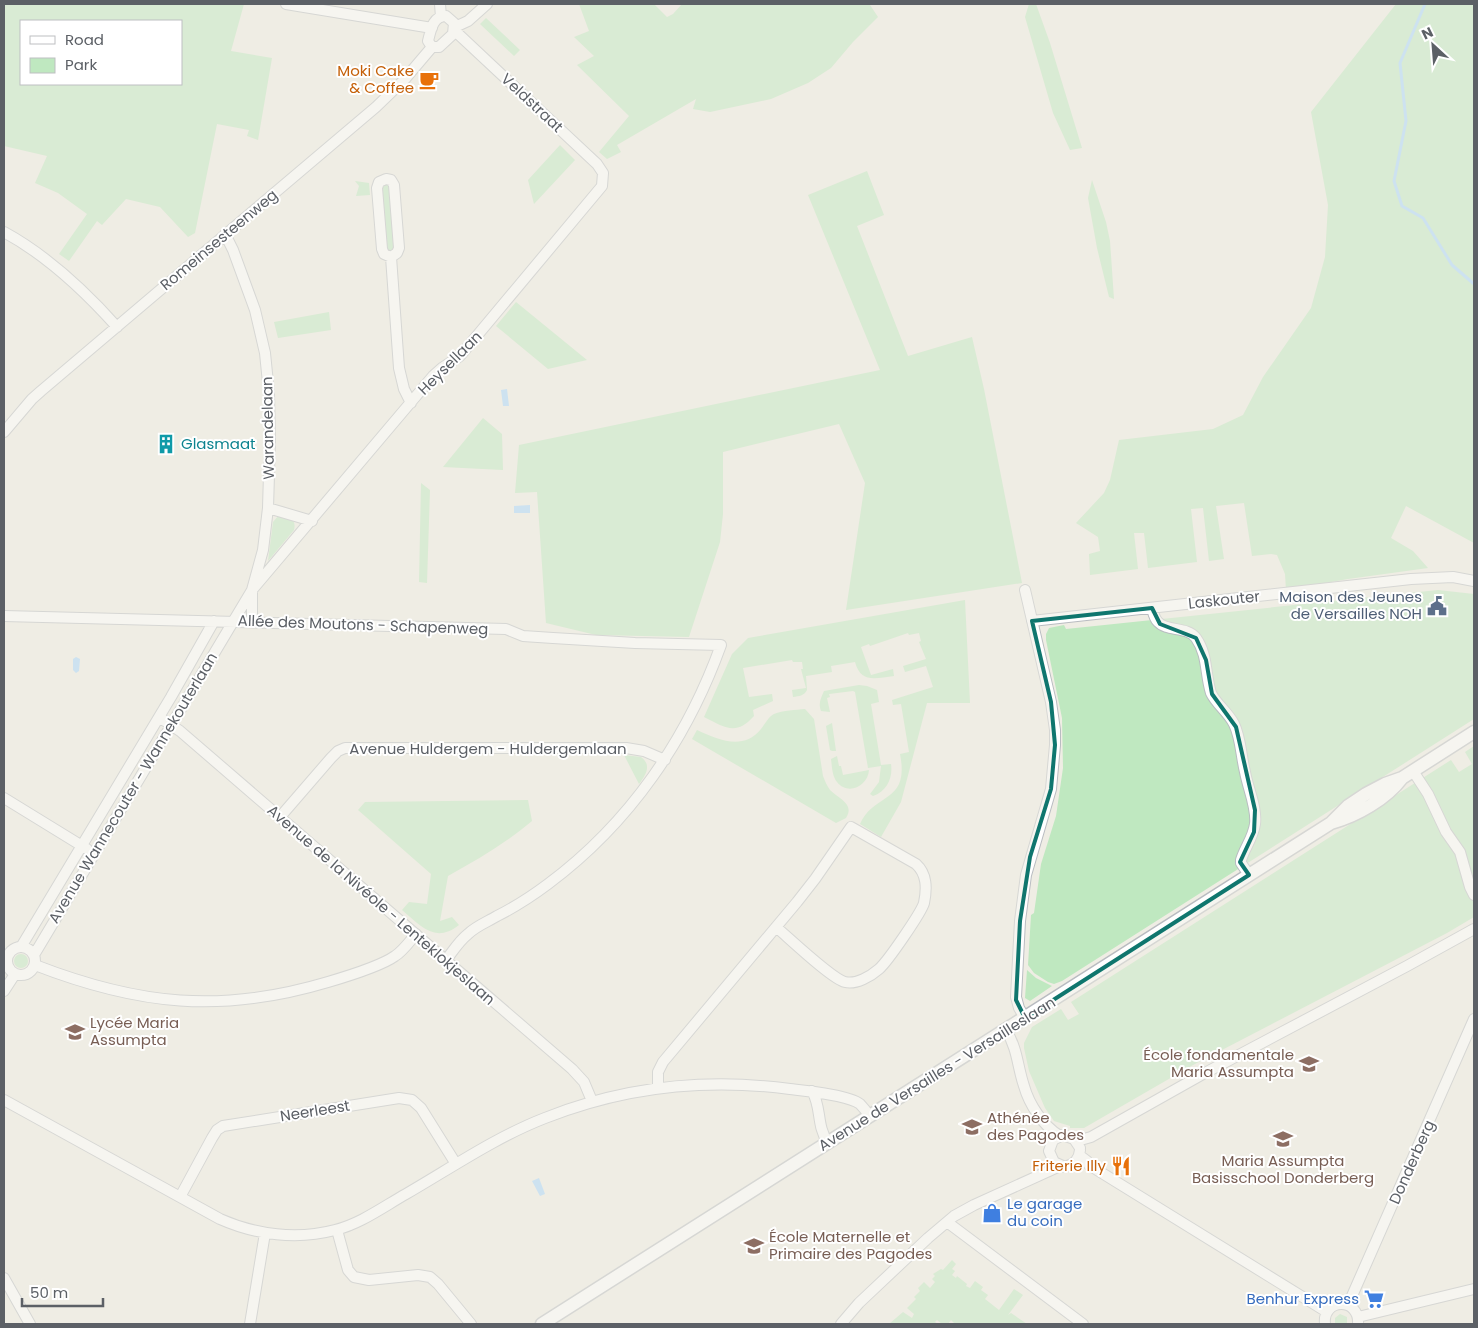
<svg xmlns="http://www.w3.org/2000/svg" width="1478" height="1328" font-family="Poppins,sans-serif">
	<style>
		.green { fill: #bfe8c0; fill-rule: evenodd }
		.water { fill: #a4d5ff }
		.lines { fill: none; stroke-linecap: round; stroke-linejoin: round }
		.stream { stroke: #a4d5ff; stroke-width: 3 }
		.minor-casing { stroke: #b9bcc1; stroke-width: 12 }
		.tertiary-casing { stroke: #b9bcc1; stroke-width: 15 }
		.minor { stroke: #fff; stroke-width: 10 }
		.tertiary { stroke: #fff; stroke-width: 12 }
		.marked { fill: none; stroke: #0f766e; stroke-width: 4; stroke-linejoin: round }
		.labels { text-anchor: middle; stroke-width: 4; stroke-linejoin: round; paint-order: stroke }
		.food-label { font-size: 15px; fill: #c56008; stroke: #fff; text-anchor: end }
		.street-label { font-size: 15px; fill: #5c6066; stroke: #fff }
		.culture-label { font-size: 15px; fill: #0d838f; stroke: #fff; text-anchor: start }
		.service-label { font-size: 15px; fill: #4e5e75; stroke: #fff; text-anchor: end }
		.education-label { font-size: 15px; fill: #785e54; stroke: #fff; text-anchor: start }
		.shop-label { font-size: 15px; fill: #366cbe; stroke: #fff; text-anchor: start }
	</style>
	<rect width="100%" height="100%" fill="#efede4"/>
	<path class="green" d="M4,4H244L231,51L272,58L258,140L247,136L249,130L217,124L195,233L188,237L160,207L126,199L102,225L97,221L69,261L59,254L87,214L58,193L35,183L47,156L4,146ZM21,21H181V84H21Z
		M579,4H654L667,17L673,14L682,4H871L870,5L878,17L853,42L831,68L808,83L771,99L710,112L693,109L696,99L617,145L621,152L607,159L599,152L629,116L577,65L594,56L574,37L589,31Z
		M1029,4H1036L1050,43L1082,148L1070,150L1053,113L1025,17Z
		M1396,4H1474V543L1406,506L1391,538L1413,551L1428,568L1348,579L1286,590L1285,574L1277,555L1271,554L1252,556L1244,503L1216,506L1224,559L1209,561L1203,508L1191,509L1197,562L1148,568L1144,533H1134L1138,569L1090,575L1089,554L1100,551L1098,537L1076,523L1104,493L1110,480L1119,440L1213,429L1243,415L1263,377L1311,308L1325,257L1328,205L1311,112Z
		M486,18L520,50L514,56L480,24Z
		M560,145L575,160L534,204L528,180Z
		M867,171L884,215L857,226L908,356L972,337L984,389L1022,583L846,610L865,483L839,424L723,452V514L720,542L689,637L596,635L546,623L537,492L515,493L519,445L880,370L808,195Z
		M1092,180L1106,222L1110,241L1114,299L1109,297L1097,248L1088,198Z
		M355,181L369,183L370,195L356,196L359,186Z
		M386,183L390,186L395,244L394,249L391,252L386,250L381,190L382,184Z
		M516,302L587,360L548,369L496,326Z
		M329,312L331,330L278,338L274,322Z
		M483,418L502,434L503,470L443,467Z
		M421,483L430,490L427,583L419,582Z
		M279,515C288,517 297,518 294,530L268,561L273,522Z
		M1438,590L1474,594V719L1062,981L1054,984L1048,982L1034,973L1028,965L1031,915L1034,913L1041,864L1056,816L1063,768L1062,718L1046,640V634L1049,628L1064,625L1066,629Z
		M965,600L970,703H927L901,802L881,837L860,824C874,792 910,804 900,754L909,752L901,704L893,705L892,700L933,687L926,666L905,672L903,666L926,659L919,642L921,641L919,633L909,635L908,633L870,646L869,644L861,647L871,675L893,669L894,676C876,678 861,684 855,662L831,666L832,672L806,676L807,690C804,696 799,696 793,697L792,690L806,688L801,669H803L802,662H793L792,660L743,668L749,697L772,694L773,701L753,710L754,716C736,736 726,728 704,717L732,654L748,638Z
		M859,685L867,686L877,690L879,702L871,704L881,765L891,764C893,778 887,791 873,796L870,794L879,782L881,766L868,768L855,692L853,691L829,694L830,697L827,698L830,712L821,711C818,703 821,698 824,691Z
		M805,709L814,719L823,776C825,781 827,786 830,790C839,799 855,804 846,818L836,823L692,739L697,730C719,740 743,751 761,729C765,724 769,716 774,714C783,710 796,710 805,709Z
		M832,723L836,751H832L830,750L826,726Z
		M1474,746V917L1447,933L1193,1065L1084,1128H1070V1126L1054,1121L1045,1108L1029,1071L1024,1048V1043L1032,1027L1061,1009L1068,1020L1079,1014L1071,1002L1451,760L1459,772L1472,764L1465,752Z
		M624,755L641,757C652,765 646,775 639,784Z
		M837,756L839,766H841L843,775L869,770C868,786 848,796 837,782C832,776 832,766 831,759Z
		M528,800L532,821C506,843 477,860 448,876L440,921L452,917L459,925C435,944 421,926 402,910L409,902L427,904L431,874L358,810L365,802Z
		M14 961a7 7 0 1 1 14 0a7 7 0 1 1-14 0Z
		M1027,970L1036,978L1052,986L1030,1001L1025,998Z
		M952,1260L956,1264L952,1269L955,1271L952,1275L956,1278L957,1276L967,1284L966,1286L970,1288L975,1281L983,1287L981,1290L988,1295L985,1299L999,1310L1014,1289L1023,1295L1008,1315L1011,1313L1027,1324H955L951,1320L948,1324H942L937,1320L935,1322L938,1324H889L903,1312L912,1318L914,1314L907,1308L916,1299L914,1297L920,1291L918,1288L924,1282L930,1288L935,1282L932,1279L935,1276L933,1274L941,1269L943,1270Z
		M1340,1314L1347,1317V1324H1335V1318Z"/>
	<path class="water" d="M507,389L509,406H503L501,390Z
		M530,505V513H514V506Z
		M76,657L80,659L79,671L76,673L73,670V659Z
		M539,1178L545,1194L540,1196L532,1181Z"/>
	<g class="lines">
		<path class="stream" d="M1425,4L1400,63L1406,121L1394,181L1402,206L1423,218L1452,265L1474,284"/>
		<defs>
			<path id="minor" d="M286,4L432,28
				M440,4L441,17
				M446,16L454,23L453,34L439,47H432L428,41C431,29 433,16 446,16Z
				M455,27L468,21L487,4
				M4,232C48,256 84,290 117,327
				M225,234L233,250L255,310L265,353L269,393L270,440L268,508L263,550L252,590V622
				M391,257L397,253L399,248L394,185L391,180L386,179L379,182L377,188L382,249L384,254L391,257L399,368L404,389L411,403
				M4,432L32,399L41,391L376,107L404,80L432,47
				M268,508L312,521
				M1025,590L1051,702L1055,730V745L1051,789L1026,875L1020,921L1016,997L1019,1008L1025,1018
				M1152,608C1153,612 1154,618 1158,622C1167,632 1187,626 1196,638C1208,655 1205,674 1211,693C1216,704 1228,712 1234,724C1241,738 1241,756 1245,772C1248,789 1257,807 1255,824C1253,838 1245,847 1241,860V863L1249,875
				M4,616L506,629L523,636L553,638L635,643L721,645C687,739 630,823 548,884C532,896 515,907 497,916C487,922 476,926 468,934C459,941 453,951 446,960
				M1032,621L1411,579L1453,577L1474,581
				M159,717L180,731L572,1069L584,1082L592,1101
				M1413,771L1428,794L1446,832L1460,852L1470,887L1474,895
				M4,798L87,849
				M280,817L331,758L338,751L345,748H626L644,751L665,760
				M21,947L171,697L214,621
				M7 961a14 14 0 1 1 28 0a14 14 0 1 1-28 0Z
				M34,955L252,590L433,376L442,368L460,356L602,186L603,173L597,164L455,31
				M35,965C138,1005 221,1014 328,982C345,977 381,966 395,956C403,951 410,941 416,934
				M4,991L15,974
				M1006,1030C1018,1050 1017,1065 1024,1086C1029,1104 1043,1126 1060,1136
				M658,1088V1072L663,1062L797,902L815,879L851,827L916,864C927,874 927,888 924,903C921,913 888,961 879,969C871,976 856,985 845,982C832,979 789,938 776,927
				M812,1091C822,1108 816,1125 828,1143
				M4,1100L220,1219C256,1235 297,1240 335,1230C360,1224 383,1207 406,1194C451,1168 496,1137 545,1118C623,1087 707,1078 790,1089C806,1091 848,1095 860,1104C864,1108 867,1112 869,1116
				M1077,1141L1091,1137L1203,1074L1407,966L1474,929
				M1080,1148L1074,1139L1063,1135L1053,1140L1049,1151L1054,1162L1065,1167C1074,1164 1079,1160 1080,1150
				M1079,1155L1087,1161L1089,1165L1327,1312
				M180,1197L212,1138L217,1130L223,1126L399,1098L412,1100L421,1108L456,1164
				M947,1222L1083,1324
				M337,1230L348,1270L354,1277L369,1280L418,1275L430,1277L438,1284L471,1324
				M4,1278L30,1324
				M1348,1305L1474,1019
				M1358,1317L1474,1289
				M250,1324L265,1233
				M841,1324L859,1303L928,1238L954,1216L974,1205L1060,1166
				M1325,1324C1322,1298 1360,1297 1358,1324"/>
			<path id="tertiary" d="M1332,822L1348,806L1366,794L1385,784L1402,778L1474,732
				M542,1324L1331,823C1357,816 1386,799 1402,778"/>
		</defs>
		<use href="#minor" class="minor-casing"/>
		<use href="#tertiary" class="tertiary-casing"/>
		<use href="#minor" class="minor"/>
		<use href="#tertiary" class="tertiary"/>
	</g>
	<path d="M0 0H1478V1328H0ZM1152,608L1160,624L1196,638L1206,660L1212,694L1236,727L1255,810L1254,832L1240,862L1249,875L1025,1018L1016,1000L1020,921L1030,857L1051,789L1055,745L1051,702L1032,621Z" fill="#efede4" fill-opacity=".55" fill-rule="evenodd"/>
	<path class="marked" d="M1152,608L1160,624L1196,638L1206,660L1212,694L1236,727L1255,810L1254,832L1240,862L1249,875L1025,1018L1016,1000L1020,921L1030,857L1051,789L1055,745L1051,702L1032,621Z"/>
	<defs>
		<symbol id="cafe-bare" viewBox="-9 -9 18 18"><path d="M-5.5-4.5H6V0H3Q3 3.5 0 3.5H-2.5Q-5.5 3.5-5.5 0ZM3-3.2v2h1.7v-2ZM-6 4.5H4V6H-6Z" fill="#e8710a" stroke="#fff" stroke-width="2.5" paint-order="stroke"/></symbol>
		<symbol id="building-bare" viewBox="-9 -9 18 18"><path d="M-4-6H4V6H1V3H-1V6H-4ZM-2.5-4.3h1.7v1.8h-1.7ZM.8-4.3h1.7v1.8H.8ZM-2.5-1h1.7V.8h-1.7ZM.8-1h1.7V.8H.8Z" fill="#0f9aa8" stroke="#fff" stroke-width="2.5" paint-order="stroke"/></symbol>
		<symbol id="civic-bare" viewBox="-9 -9 18 18"><path d="M-.6-6.5H3V-4.5H.6V-3L4-1V1h2V6H-6V1h2V-1L-.6-3ZM-1.2 2.5V6h2.4V2.5Z" fill="#5c6f8a" stroke="#fff" stroke-width="2.5" paint-order="stroke"/></symbol>
		<symbol id="school-bare" viewBox="-9 -9 18 18"><path d="M0-5L7-2L0 1L-7-2ZM-4 1L0 2.5L4 1V4Q0 6-4 4Z" fill="#8d6e63" stroke="#fff" stroke-width="2.5" paint-order="stroke"/></symbol>
		<symbol id="restaurant-bare" viewBox="-9 -9 18 18"><path d="M-5-6h1v4h1v-4h1v4h1v-4h1v5L-1.5 .5V6h-2V.5L-5-1ZM5-6V6H3V1.5H1.5Q1.5-4 5-6Z" fill="#e8710a" stroke="#fff" stroke-width="2.5" paint-order="stroke"/></symbol>
		<symbol id="shop-bare" viewBox="-9 -9 18 18"><path d="M-5-2.5h2.3a2.7 3.5 0 0 1 5.4 0H5L5.5 6h-11ZM-1.5-2.5h3a1.5 2.3 0 0 0-3 0Z" fill="#3f7fe0" stroke="#fff" stroke-width="2.5" paint-order="stroke"/></symbol>
		<symbol id="supermarket-bare" viewBox="-9 -9 18 18"><path d="M-6-5.5h2.5l.6 2H6L4.5 2H-2.5L-4.4-4H-6ZM-1.5 3.2a1.3 1.3 0 1 0 .1 0ZM3 3.2a1.3 1.3 0 1 0 .1 0Z" fill="#3f7fe0" stroke="#fff" stroke-width="2.5" paint-order="stroke"/></symbol>
	</defs>
	<g fill-rule="evenodd">
		<use href="#cafe-bare" x="415" y="66" width="28" height="28"/>
		<use href="#building-bare" x="152" y="430" width="28" height="28"/>
		<use href="#civic-bare" x="1423" y="592" width="28" height="28"/>
		<use href="#school-bare" x="61" y="1018" width="28" height="28"/>
		<use href="#school-bare" x="1295" y="1050" width="28" height="28"/>
		<use href="#school-bare" x="958" y="1113" width="28" height="28"/>
		<use href="#school-bare" x="1269" y="1125" width="28" height="28"/>
		<use href="#restaurant-bare" x="1107" y="1152" width="28" height="28"/>
		<use href="#shop-bare" x="978" y="1199" width="28" height="28"/>
		<use href="#school-bare" x="740" y="1232" width="28" height="28"/>
		<use href="#supermarket-bare" x="1360" y="1285" width="28" height="28"/>
	</g>
	<g class="labels">
		<g class="food-label">
			<text x="414" y="76">Moki Cake<tspan x="414" dy="17">&amp; Coffee</tspan></text>
			<text x="1106" y="1171">Friterie Illy</text>
		</g>
		<g class="street-label">
			<text transform="translate(532 103) rotate(43)" y="5">Veldstraat</text>
			<text transform="translate(219 240) rotate(-40)" y="5">Romeinsesteenweg</text>
			<text transform="translate(450 363) rotate(-45)" y="5">Heysellaan</text>
			<text transform="translate(268 428) rotate(-91)" y="5">Warandelaan</text>
			<text transform="translate(1224 600) rotate(-6)" y="5">Laskouter</text>
			<text transform="translate(363 625) rotate(2)" y="5">Allée des Moutons - Schapenweg</text>
			<text x="488" y="754">Avenue Huldergem - Huldergemlaan</text>
			<text transform="translate(133 788) rotate(-59)" y="5">Avenue Wannecouter - Wannekouterlaan</text>
			<text transform="translate(381 905) rotate(41)" y="5">Avenue de la Nivéole - Lenteklokjeslaan</text>
			<text transform="translate(937 1074) rotate(-32)" y="5">Avenue de Versailles - Versailleslaan</text>
			<text transform="translate(315 1111) rotate(-9)" y="5">Neerleest</text>
			<text transform="translate(1412 1162) rotate(-66)" y="5">Donderberg</text>
		</g>
		<g class="culture-label">
			<text x="181" y="449">Glasmaat</text>
		</g>
		<g class="service-label">
			<text x="1422" y="602">Maison des Jeunes<tspan x="1422" dy="17">de Versailles NOH</tspan></text>
		</g>
		<g class="education-label">
			<text x="90" y="1028">Lycée Maria<tspan x="90" dy="17">Assumpta</tspan></text>
			<text x="1294" y="1060" text-anchor="end">École fondamentale<tspan x="1294" dy="17">Maria Assumpta</tspan></text>
			<text x="987" y="1123">Athénée<tspan x="987" dy="17">des Pagodes</tspan></text>
			<text x="1283" y="1166" text-anchor="middle">Maria Assumpta<tspan x="1283" dy="17">Basisschool Donderberg</tspan></text>
			<text x="769" y="1242">École Maternelle et<tspan x="769" dy="17">Primaire des Pagodes</tspan></text>
		</g>
		<g class="shop-label">
			<text x="1007" y="1209">Le garage<tspan x="1007" dy="17">du coin</tspan></text>
			<text x="1359" y="1304" text-anchor="end">Benhur Express</text>
		</g>
	</g>
	<rect width="1478" height="1328" fill="none" stroke="#5c6066" stroke-width="10"/>
	<rect x="20" y="20" width="162" height="65" fill="#ffffff" stroke="#bebfc2"/>
	<rect x="30" y="36" width="25" height="8" fill="#ffffff" stroke="#bebfc2"/>
	<text x="65" y="45" font-size="15" fill="#5c6066">Road</text>
	<rect x="30" y="58" width="25" height="15" fill="#bfe8c0" stroke="#bebfc2"/>
	<text x="65" y="70" font-size="15" fill="#5c6066">Park</text>
	<g transform="translate(1433 45) rotate(334)" stroke="#ffffff" stroke-width="4" paint-order="stroke">
	<path d="M0-4L9 19L0 12L-9 19Z" fill="#5c6066"/>
	<text y="-8" font-size="14" font-weight="bold" text-anchor="middle" fill="#5c6066">N</text>
	</g>
	<path d="M22 1298v8h81v-8" fill="none" stroke="#5c6066" stroke-width="2.5"/>
	<text x="30" y="1298" font-size="15" fill="#5c6066" stroke="#ffffff" stroke-width="4" paint-order="stroke">50 m</text>
</svg>
